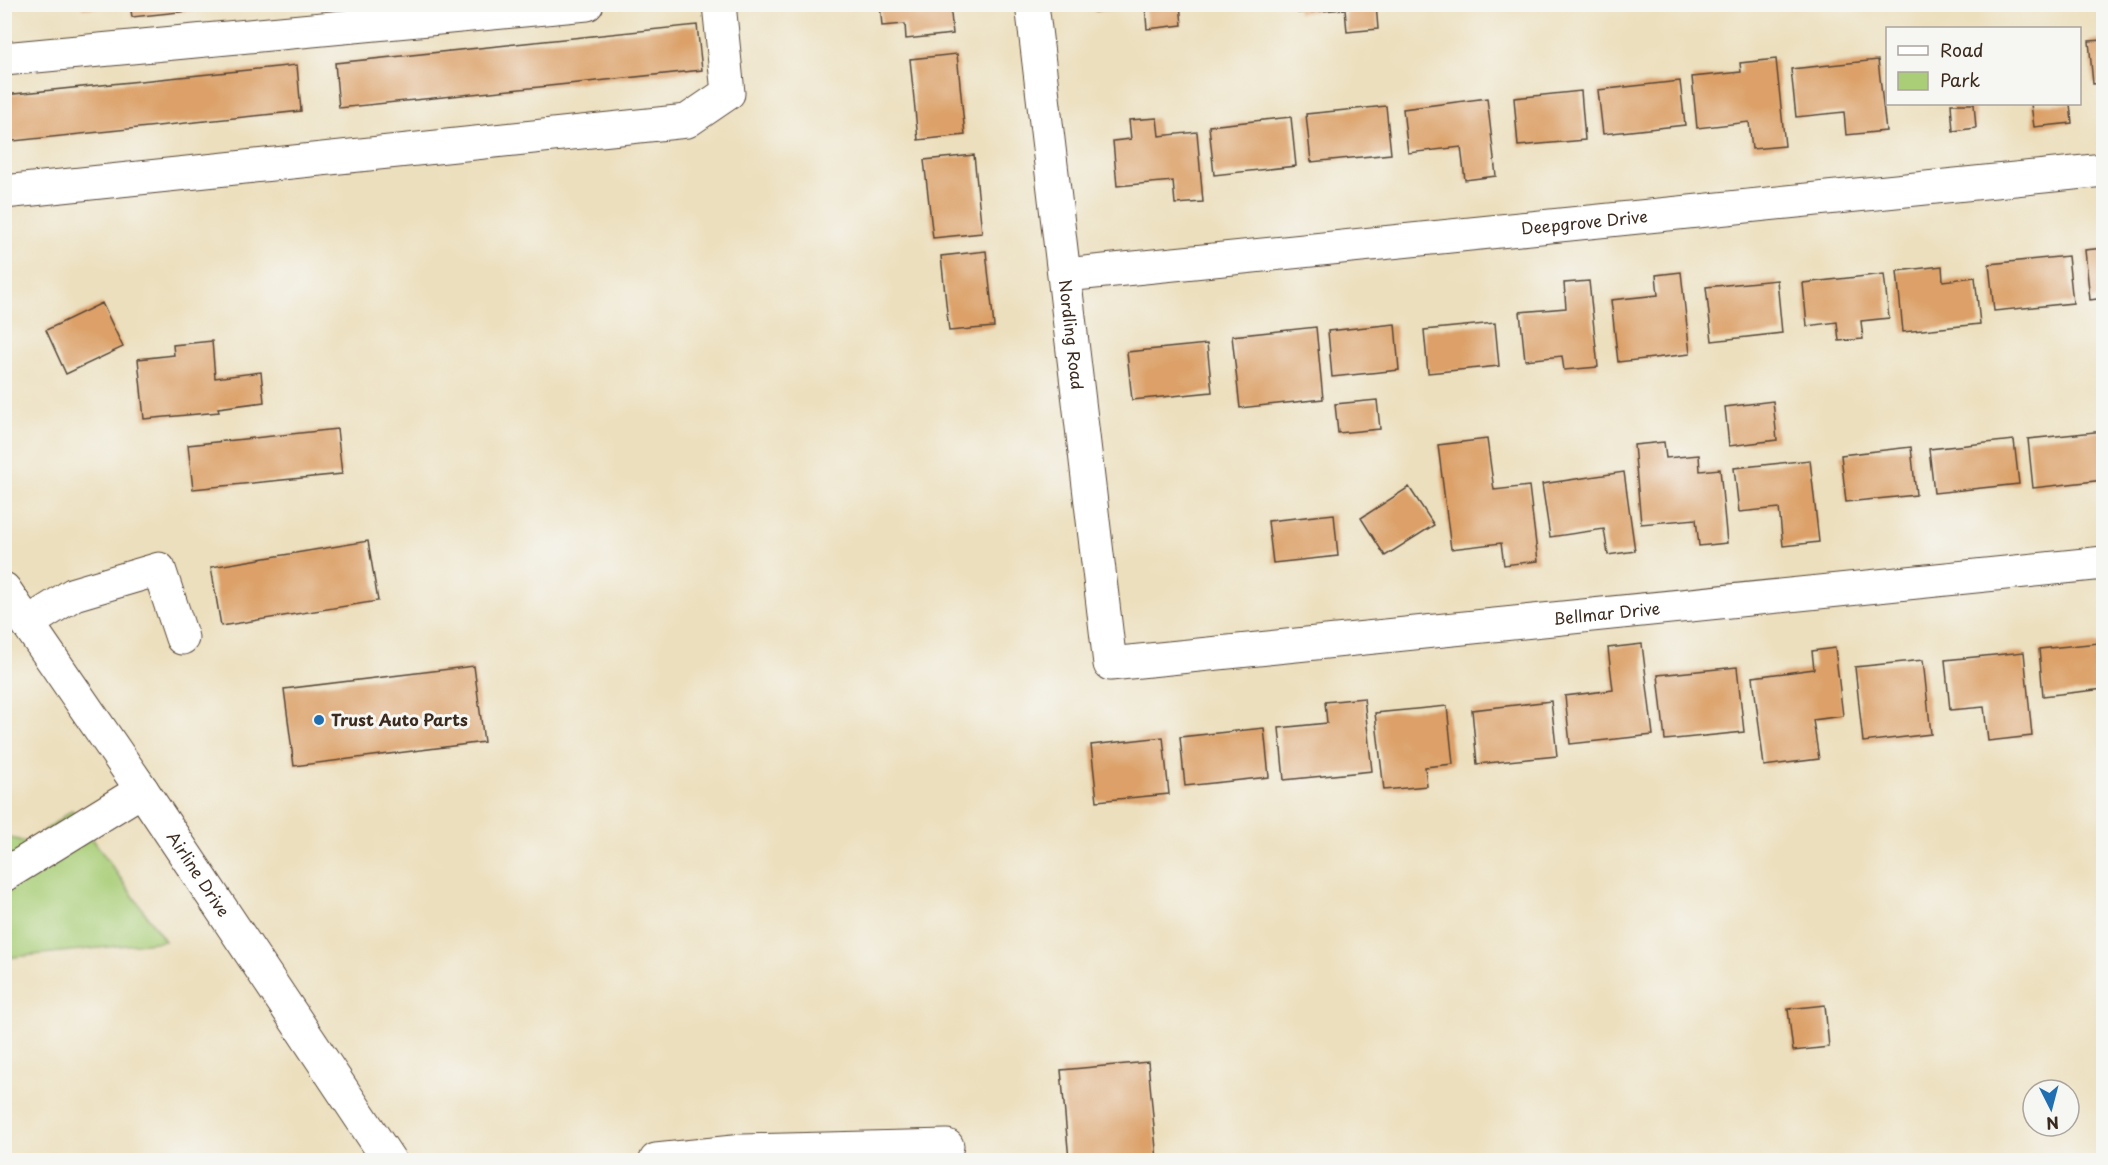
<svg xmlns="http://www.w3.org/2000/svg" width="2108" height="1165" font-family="'Playpen Sans',sans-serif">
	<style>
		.green { fill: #a9ce77; stroke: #727c4a; stroke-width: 1.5 }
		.building { fill: #dca068 }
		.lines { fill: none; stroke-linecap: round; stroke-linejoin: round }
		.minor-casing { stroke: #564536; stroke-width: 35 }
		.major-casing { stroke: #564536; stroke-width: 35 }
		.minor { stroke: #fff; stroke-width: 33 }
		.major { stroke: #fff; stroke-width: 33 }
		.poi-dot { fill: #1f6fb2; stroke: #f6f6f2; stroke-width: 2 }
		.labels { text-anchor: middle; stroke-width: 6; stroke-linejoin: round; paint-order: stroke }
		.street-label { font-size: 16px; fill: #3b2a1e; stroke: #f6f6f2 }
		.poi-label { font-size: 16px; font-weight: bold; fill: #3b2a1e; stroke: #f6f6f2; text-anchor: start }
	</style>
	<rect width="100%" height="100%" fill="#f6f6f2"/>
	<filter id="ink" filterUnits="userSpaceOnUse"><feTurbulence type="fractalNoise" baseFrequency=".0167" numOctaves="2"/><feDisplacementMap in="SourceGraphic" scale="12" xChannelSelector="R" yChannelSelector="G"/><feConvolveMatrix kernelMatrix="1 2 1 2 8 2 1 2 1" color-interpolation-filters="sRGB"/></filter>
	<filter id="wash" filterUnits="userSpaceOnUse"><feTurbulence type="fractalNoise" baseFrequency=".008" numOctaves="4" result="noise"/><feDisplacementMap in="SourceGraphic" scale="24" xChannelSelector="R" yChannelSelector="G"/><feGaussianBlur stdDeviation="1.35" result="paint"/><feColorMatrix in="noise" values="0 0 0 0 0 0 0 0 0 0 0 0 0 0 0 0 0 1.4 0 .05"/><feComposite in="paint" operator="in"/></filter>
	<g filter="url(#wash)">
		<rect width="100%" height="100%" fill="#ecdfbd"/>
		<path class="green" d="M72,810L165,941L5,958V836L28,843Z"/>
		<g id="blocks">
			<path class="building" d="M82,4H114V6L82,9Z
				M130,4H236V6L132,17Z
				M880,4H950L953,34L906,39L905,24L882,26Z
				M1094,4H1180L1182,25L1147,29L1145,6L1094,12Z
				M1297,4H1376L1378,29L1347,32L1345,9L1298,13Z
				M697,25L702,70L339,108L335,63Z
				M2104,40V83L2093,84L2089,41Z
				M957,54L965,135L918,140L910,59Z
				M1776,59L1785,146L1752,149L1749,122L1697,128L1692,77L1741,72L1740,63Z
				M1878,60L1886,131L1846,135L1844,112L1796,117L1791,69Z
				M297,65L301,111L4,142V95Z
				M1680,81L1685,125L1603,134L1598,90Z
				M1581,91L1585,140L1518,146L1514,98Z
				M1487,98L1496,176L1465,180L1461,147L1408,153L1403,109Z
				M1951,104H1974L1976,128L1953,131Z
				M2031,104H2070L2072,123L2034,127Z
				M1386,106L1391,154L1311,162L1306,114Z
				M1291,117L1296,166L1214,175L1209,126Z
				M1157,118L1159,136L1197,132L1203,202L1175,204L1173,181L1117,186L1113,141L1131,139L1129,120Z
				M974,155L982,233L933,238L924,160Z
				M2104,248V298L2090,300L2085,250Z
				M986,251L994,327L949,331L941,256Z
				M2068,256L2073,303L1994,311L1989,264Z
				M1942,266L1943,281L1975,277L1980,324L1903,332L1897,271Z
				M1681,272L1690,354L1618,362L1611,300L1658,295L1656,275Z
				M1884,274L1889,318L1861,321L1863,339L1839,341L1837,322L1807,326L1803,283Z
				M1777,280L1782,333L1712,341L1706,287Z
				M1589,281L1598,367L1564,370L1562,356L1525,360L1520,312L1566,308L1564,283Z
				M102,303L123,347L66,374L46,330Z
				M1495,323L1499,366L1428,373L1424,330Z
				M1395,324L1399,370L1332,377L1328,331Z
				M1316,327L1323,399L1240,408L1232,336Z
				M212,341L215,378L261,372L264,402L218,408L219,412L144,419L138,359L174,355L173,345Z
				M1207,344L1212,392L1132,400L1127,352Z
				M1377,400L1380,429L1338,433L1335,404Z
				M1773,401L1777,440L1729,446L1725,407Z
				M337,429L342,474L193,489L188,445Z
				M2104,431V480L2033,488L2028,439Z
				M1487,439L1494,490L1529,486L1538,561L1504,565L1501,543L1451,549L1438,445Z
				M2014,440L2019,484L1934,493L1929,449Z
				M1664,442L1666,458L1699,455L1700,471L1720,469L1727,543L1699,546L1696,519L1641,524L1634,445Z
				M1911,447L1916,495L1846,502L1841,455Z
				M1810,460L1819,542L1783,546L1779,508L1739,512L1734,468Z
				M1624,472L1635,551L1608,555L1604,529L1550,537L1542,484Z
				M1409,487L1434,525L1385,556L1361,518Z
				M1334,514L1338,556L1273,563L1268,521Z
				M368,541L378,601L221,626L211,567Z
				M2099,643L2104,689L2043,696L2039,649Z
				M1642,644L1653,735L1570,744L1565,696L1613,690L1608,648Z
				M1835,648L1843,716L1813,720L1819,759L1764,766L1753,677L1814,669L1812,651Z
				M2024,652L2032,736L1988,741L1984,707L1950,710L1945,660Z
				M1923,660L1931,734L1863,742L1855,667Z
				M474,666L484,742L294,766L284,689Z
				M1737,667L1744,732L1665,740L1658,675Z
				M1364,698L1372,771L1284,780L1279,728L1327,723L1325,702Z
				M1551,701L1557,756L1477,764L1472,710Z
				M1447,706L1453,764L1425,767L1427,786L1384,790L1375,713Z
				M1264,728L1269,777L1185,786L1180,737Z
				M1163,737L1169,794L1097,801L1091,745Z
				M1825,1005L1829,1047L1793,1051L1788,1009Z
				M1148,1062L1157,1160H1069L1061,1070Z"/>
		</g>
	</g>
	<g filter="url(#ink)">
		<use href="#blocks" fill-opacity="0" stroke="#564536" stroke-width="1.5"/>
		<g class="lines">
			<defs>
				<g id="minor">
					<path id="s1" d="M1032,4L1110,664L2104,563"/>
					<path d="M4,59L587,4"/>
					<path d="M4,192L687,121L728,93L719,4"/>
					<path id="s2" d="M1065,275L2104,170"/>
					<path d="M28,623L74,594L159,569L182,638"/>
					<path d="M4,875L142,790"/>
					<path d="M656,1160L743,1151L947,1146"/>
				</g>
				<g id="major">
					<path id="s3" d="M4,589L142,790L389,1160"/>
				</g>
			</defs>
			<use href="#minor" class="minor-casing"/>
			<use href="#major" class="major-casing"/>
			<use href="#minor" class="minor"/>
			<use href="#major" class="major"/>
		</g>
	</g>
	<circle class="poi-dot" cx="319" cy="720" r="6"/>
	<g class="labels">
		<g class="street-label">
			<text dy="6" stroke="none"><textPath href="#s2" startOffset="522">Deepgrove Drive</textPath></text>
			<text dy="6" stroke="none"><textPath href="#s1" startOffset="333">Nordling Road</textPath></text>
			<text dy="6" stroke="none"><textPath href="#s1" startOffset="1164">Bellmar Drive</textPath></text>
			<text dy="6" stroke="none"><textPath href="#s3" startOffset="345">Airline Drive</textPath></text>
		</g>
		<g class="poi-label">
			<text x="331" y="726">Trust Auto Parts</text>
		</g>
	</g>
	<rect width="2108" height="1165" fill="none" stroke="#f6f6f2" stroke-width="24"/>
	<rect x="1886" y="27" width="195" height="78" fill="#f6f6f2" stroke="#aba49d" stroke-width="1.5"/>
	<rect x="1898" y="46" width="30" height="9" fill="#ffffff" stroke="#aba49d" stroke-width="1.5"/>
	<text x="1940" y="57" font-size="18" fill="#3b2a1e">Road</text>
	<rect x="1898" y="72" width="30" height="18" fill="#a9ce77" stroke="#aba49d" stroke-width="1.5"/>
	<text x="1940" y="87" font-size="18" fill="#3b2a1e">Park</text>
	<g transform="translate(2051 1108) rotate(174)"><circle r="28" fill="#f6f6f2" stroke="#aba49d" stroke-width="1.5"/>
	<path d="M0-4.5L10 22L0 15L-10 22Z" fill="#1f6fb2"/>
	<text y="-9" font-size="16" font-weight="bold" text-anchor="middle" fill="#3b2a1e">N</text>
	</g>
</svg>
